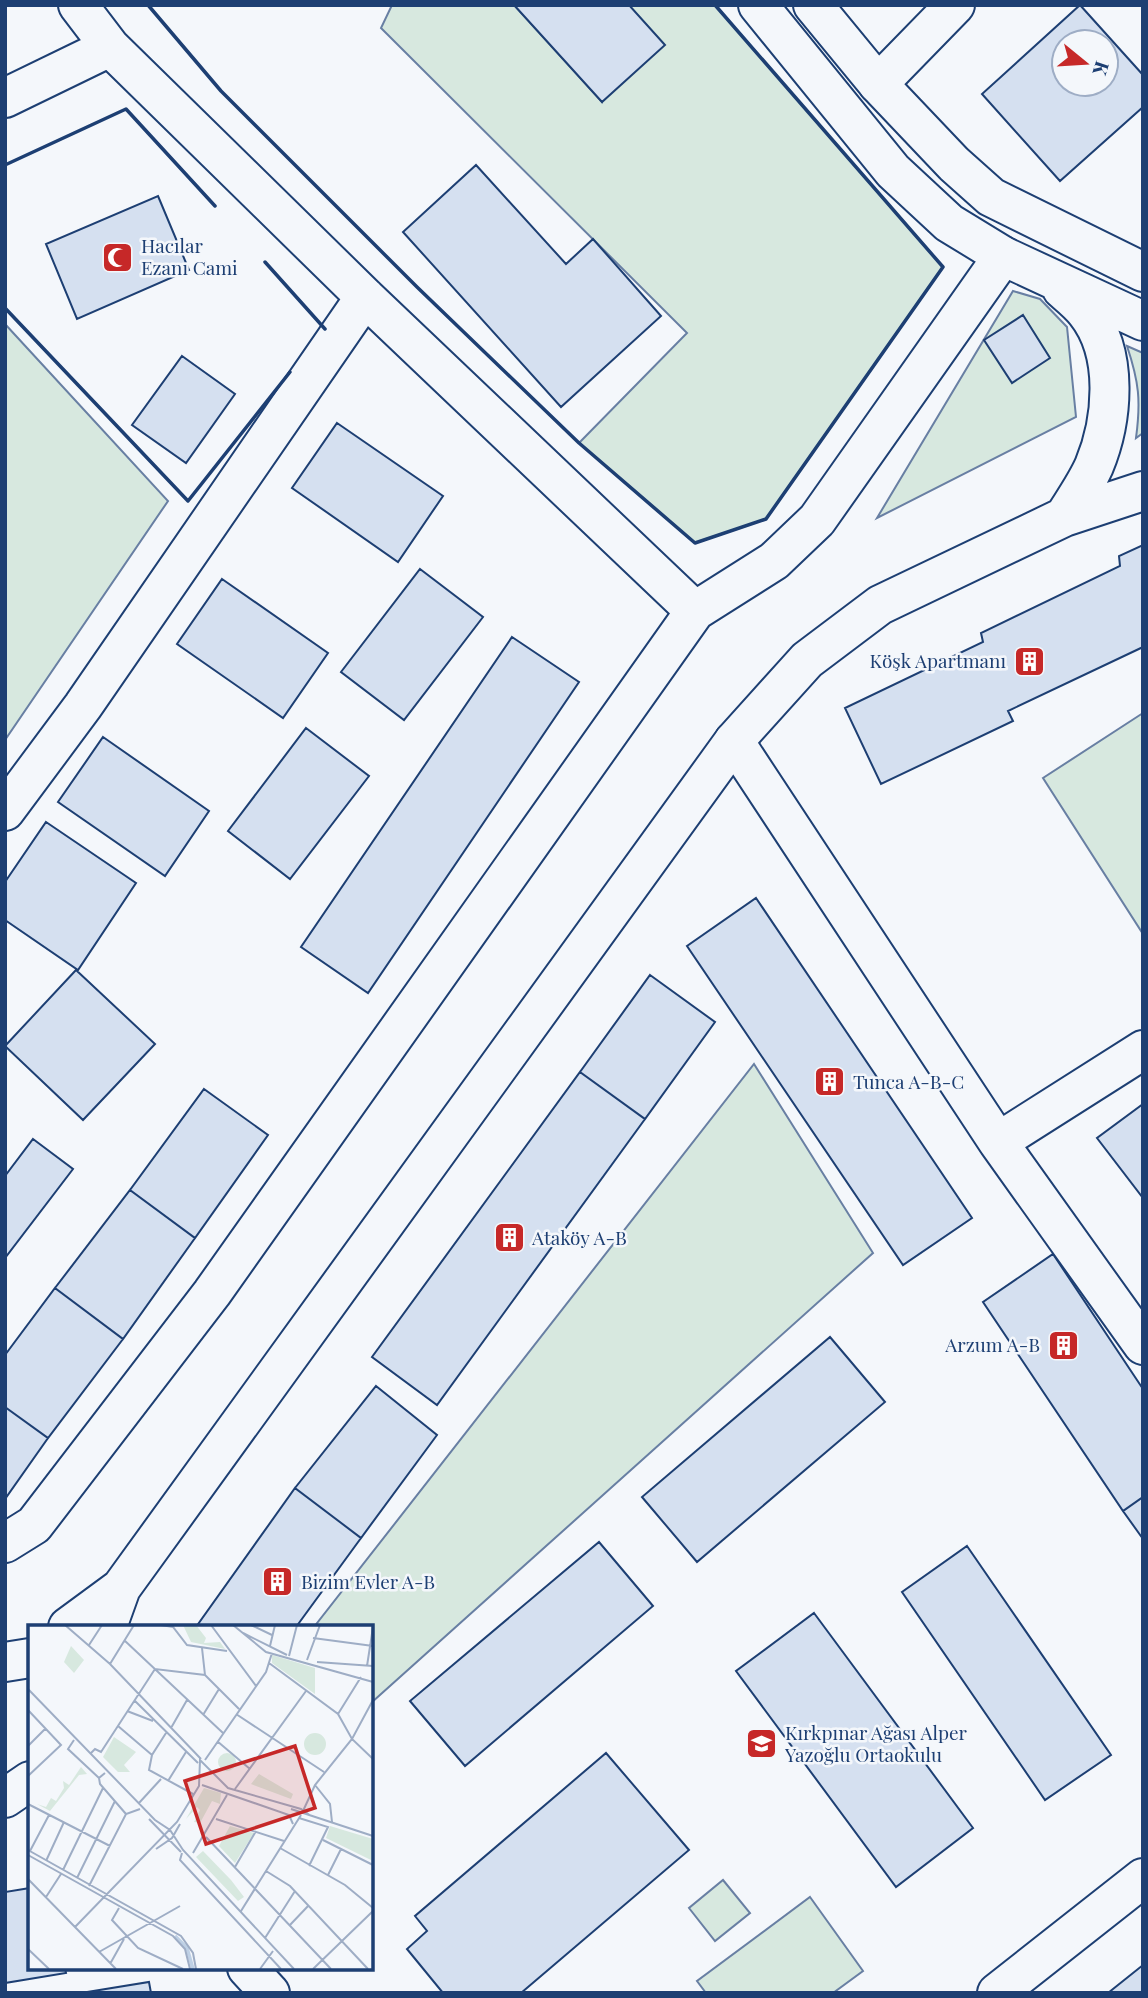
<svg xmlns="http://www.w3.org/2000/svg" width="1148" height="1998" font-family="'Playfair Display',serif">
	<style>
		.green { fill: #d7e8df; stroke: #687fa3; stroke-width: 2 }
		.building { fill: #d5e0f0; stroke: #1d3f73; stroke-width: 2; fill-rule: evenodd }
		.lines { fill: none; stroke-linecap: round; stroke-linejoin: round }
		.minor-casing { stroke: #1d3f73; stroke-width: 42 }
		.major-casing { stroke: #1d3f73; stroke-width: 42 }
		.minor { stroke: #f4f7fb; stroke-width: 38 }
		.major { stroke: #f4f7fb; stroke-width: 38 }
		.wall { stroke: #1d3f73; stroke-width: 3.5 }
		.labels { text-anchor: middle; stroke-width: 5; stroke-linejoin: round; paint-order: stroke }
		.poi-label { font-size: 19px; fill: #1d3f73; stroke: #f4f7fb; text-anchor: start }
		.inset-river { fill: none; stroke: #bed0e5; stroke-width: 3.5 }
		.inset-road { fill: none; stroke: #9eadc5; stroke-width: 2 }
		.view { fill: #c62828; fill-opacity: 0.15; stroke: #c62828; stroke-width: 3.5 }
		.inset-edge { fill: none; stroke: #1d3f73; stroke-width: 3.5 }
	</style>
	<rect width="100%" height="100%" fill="#f4f7fb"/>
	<path class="green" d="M392,5H514L602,102L629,5H715L943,267L766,519L695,543L579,443L687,333L381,28Z
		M1013,291L1040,299L1067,327L1076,417L877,518Z
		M5,324L168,501L5,740Z
		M1127,346L1143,353V433L1136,438C1141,401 1139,382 1127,346Z
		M1143,713V934L1043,778Z
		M754,1064L873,1253L371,1703V1627H314Z
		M723,1880L750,1913L715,1941L689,1908Z
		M810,1897L863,1971L833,1993H706L697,1981Z"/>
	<path class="building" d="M514,5H629L665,45L602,102Z
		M1080,5L1143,75V107L1060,181L982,94ZM1064,42H1106V84H1064Z
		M476,165L566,264L593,239L661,316L561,407L403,232Z
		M158,196L189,270L77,319L46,244Z
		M1023,315L1050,358L1012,383L984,340Z
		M182,356L235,394L186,463L132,425Z
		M337,423L443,496L398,562L292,488Z
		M1143,545V647L1008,711L1013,721L881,784L845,708L983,642L981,633L1120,566L1119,556Z
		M420,569L483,617L404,720L341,672Z
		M222,579L328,653L283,718L177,644Z
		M512,637L579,682L368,993L301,947Z
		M306,728L369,776L290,879L228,831Z
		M103,737L209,811L165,876L58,802Z
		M46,822L136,883L78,970L5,920V882Z
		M756,898L972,1218L903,1265L687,946Z
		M76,970L155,1044L83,1120L5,1046Z
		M650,975L715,1022L645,1119L580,1072Z
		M580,1072L645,1119L437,1405L372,1357Z
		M204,1089L268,1135L195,1238L130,1190Z
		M1143,1104V1198L1097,1138Z
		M33,1139L73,1169L5,1258V1176Z
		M130,1190L195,1238L123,1339L55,1288Z
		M1053,1254L1143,1389V1497L1123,1511L983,1302Z
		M55,1288L123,1339L48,1438L5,1407V1355Z
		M830,1337L885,1402L697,1562L642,1497Z
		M376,1386L437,1435L361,1538L295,1488Z
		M5,1407L48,1438L5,1499Z
		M295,1488L361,1538L296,1627H196Z
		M1143,1497V1539L1123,1511Z
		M599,1542L653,1606L465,1766L410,1701Z
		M967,1546L1111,1755L1045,1800L902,1592Z
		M814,1613L973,1828L896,1887L736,1671Z
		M606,1753L689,1850L521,1993H443L407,1949L427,1931L415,1916Z
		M30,1888V1968H65L66,1973L5,1983V1892Z
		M1143,1965V1993H1108Z
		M149,1982L151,1993H81Z"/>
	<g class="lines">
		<defs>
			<path id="minor" d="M78,5L110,47L365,297L695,611
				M878,84L955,5
				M5,98L110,47
				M734,741L998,1142L1143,1345
				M5,811L83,706L365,297
				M998,1142L1143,1050
				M5,1543L34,1525L212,1293L695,611L774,561L817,520L1003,256
				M247,1968L270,1993
				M997,1993L1143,1878"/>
			<path id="major" d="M758,5L893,171L949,223L1003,256L1143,321
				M813,5L878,84L954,164L991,197L1143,272
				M1062,289C1070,296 1079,303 1086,312C1119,353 1113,420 1094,466C1086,484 1074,501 1064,517
				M68,1627L121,1588
				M107,1627L121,1588L734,741L807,660L880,605L1064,517L1143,491
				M5,1662L30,1658
				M5,1798L30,1781"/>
		</defs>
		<use href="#minor" class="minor-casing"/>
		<use href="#major" class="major-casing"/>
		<use href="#minor" class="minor"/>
		<use href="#major" class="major"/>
		<path class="wall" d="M148,5L221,91L417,287L579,443L695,543L766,519L943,267L715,5
			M5,165L126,109L215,206
			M265,262L325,329
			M5,308L188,501L290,372"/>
	</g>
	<defs>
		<symbol id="mosque-square" viewBox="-11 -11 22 22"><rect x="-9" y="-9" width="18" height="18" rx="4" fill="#c62828" stroke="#f4f7fb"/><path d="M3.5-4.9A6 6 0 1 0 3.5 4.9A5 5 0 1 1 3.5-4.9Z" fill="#fff"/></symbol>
		<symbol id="building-square" viewBox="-11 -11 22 22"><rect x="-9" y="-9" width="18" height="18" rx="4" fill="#c62828" stroke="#f4f7fb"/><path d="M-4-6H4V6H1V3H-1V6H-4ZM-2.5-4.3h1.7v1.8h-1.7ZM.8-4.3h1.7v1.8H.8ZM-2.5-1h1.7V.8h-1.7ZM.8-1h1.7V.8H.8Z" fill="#fff"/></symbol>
		<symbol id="school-square" viewBox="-11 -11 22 22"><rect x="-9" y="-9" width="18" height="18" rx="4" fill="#c62828" stroke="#f4f7fb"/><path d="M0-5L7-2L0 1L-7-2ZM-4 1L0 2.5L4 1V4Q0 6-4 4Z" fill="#fff"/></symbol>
	</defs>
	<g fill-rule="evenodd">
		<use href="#mosque-square" x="100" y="240" width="35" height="35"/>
		<use href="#building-square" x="1012" y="644" width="35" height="35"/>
		<use href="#building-square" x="812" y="1064" width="35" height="35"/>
		<use href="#building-square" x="492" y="1220" width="35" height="35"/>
		<use href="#building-square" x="1046" y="1328" width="35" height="35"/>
		<use href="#building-square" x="260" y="1564" width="35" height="35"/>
		<use href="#school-square" x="744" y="1726" width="35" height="35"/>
	</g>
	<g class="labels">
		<g class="poi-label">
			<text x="141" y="253">Hacılar<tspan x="141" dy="22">Ezanı Cami</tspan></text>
			<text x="1006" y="668" text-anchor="end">Köşk Apartmanı</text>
			<text x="853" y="1089">Tunca A-B-C</text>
			<text x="532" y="1245">Ataköy A-B</text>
			<text x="1040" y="1352" text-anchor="end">Arzum A-B</text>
			<text x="301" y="1589">Bizim Evler A-B</text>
			<text x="785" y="1740">Kırkpınar Ağası Alper<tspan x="785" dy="22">Yazoğlu Ortaokulu</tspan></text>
		</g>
	</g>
	<g transform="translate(28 1625)">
		<rect width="345" height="345" fill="#f4f7fb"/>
		<path d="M155,0H168L178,13L176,18L192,17L197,24L163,17ZM43,21L56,35L46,48L36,37ZM244,30L287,43V69L244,38ZM276 119a11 11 0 1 1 22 0a11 11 0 1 1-22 0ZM86,112L108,127L96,140L102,147H90L75,132ZM190 137a9 9 0 1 1 18 0a9 9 0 1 1-18 0ZM53,142L59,149L51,150L22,186L9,179L18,182L23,173L28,176L36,163L35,156L41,160ZM231,149L265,169L263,174L223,159ZM176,163L193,168L192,179L184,176L172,198L166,197L172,185L169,182L158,194ZM202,201L226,208L207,238L191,221ZM302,201L345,214V236L298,213ZM175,226L203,255L216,272L210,276L168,232Z" fill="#d7e8df"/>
		<path class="inset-river" d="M147,311L159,323L165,344"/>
		<path class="inset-road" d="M37,0L82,39L173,134M133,0L145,2L159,20L199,26M183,0L228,61M205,0L238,27L345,57M223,0L244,10M215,8L259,30M285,13L345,21M96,15L195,108M61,20L74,0M242,21L247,0M174,23L177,50M261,31L269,0M279,35L292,0M289,37L345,41M241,38L310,89L324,114L345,134M82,39L106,0M339,41L345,2M0,64L127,195L142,205L155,225L266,344M106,75L170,138M0,85L33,120L0,151M99,86L125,96M208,89L296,147M310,89L333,52M175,90L191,64M90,101L124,130M143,103L159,75M138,108L124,130L121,145L165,169M46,115L40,124L71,153M189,116L222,144M0,121L17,104M63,128L67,124L73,127L127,44L177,50L211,84M177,135L238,47L244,28M77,148L71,153L72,159L98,189M140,156L158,127M174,160L261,190L265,199M287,160L302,179L304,197M207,164L278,66M111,178L133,154M0,179L82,221M263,184L345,211M275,186L287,160L324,114L345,75M271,193L300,202L281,241M121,194L153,227M188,194L256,216M178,212L303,344M295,215L345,240M252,223L317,260L345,283M128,224L144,213L152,199M0,225L153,311L165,328L168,344M2,226L21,190M154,228L152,235L253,344M165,228L199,170M0,230L145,311L157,324L162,344M18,236L36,197M207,242L228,206M35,245L75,163M238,246L262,261L340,344M300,250L313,224M49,253L87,176M0,254L88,344M61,261L98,189L112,184M18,272L33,249M91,283L84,295L110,323L155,344M213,286L273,190M261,301L281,280M47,302L149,197L171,161L172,135L200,163L273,184L283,191M237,313L267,266M0,324L21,344M71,327L152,281M82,339L96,314M232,344L245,326M285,344L345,286"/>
		<path class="view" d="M267,121L287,183L178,219L157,156Z"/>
		<rect width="345" height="345" class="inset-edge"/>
	</g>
	<rect width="1148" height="1998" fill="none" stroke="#1d3f73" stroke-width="14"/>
	<g transform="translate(1085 63) rotate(108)"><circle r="33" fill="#f4f7fb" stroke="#9eadc5" stroke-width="2"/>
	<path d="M0-5L12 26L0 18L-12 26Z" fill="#c62828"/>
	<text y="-10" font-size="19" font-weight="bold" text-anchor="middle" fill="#1d3f73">K</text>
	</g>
</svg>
